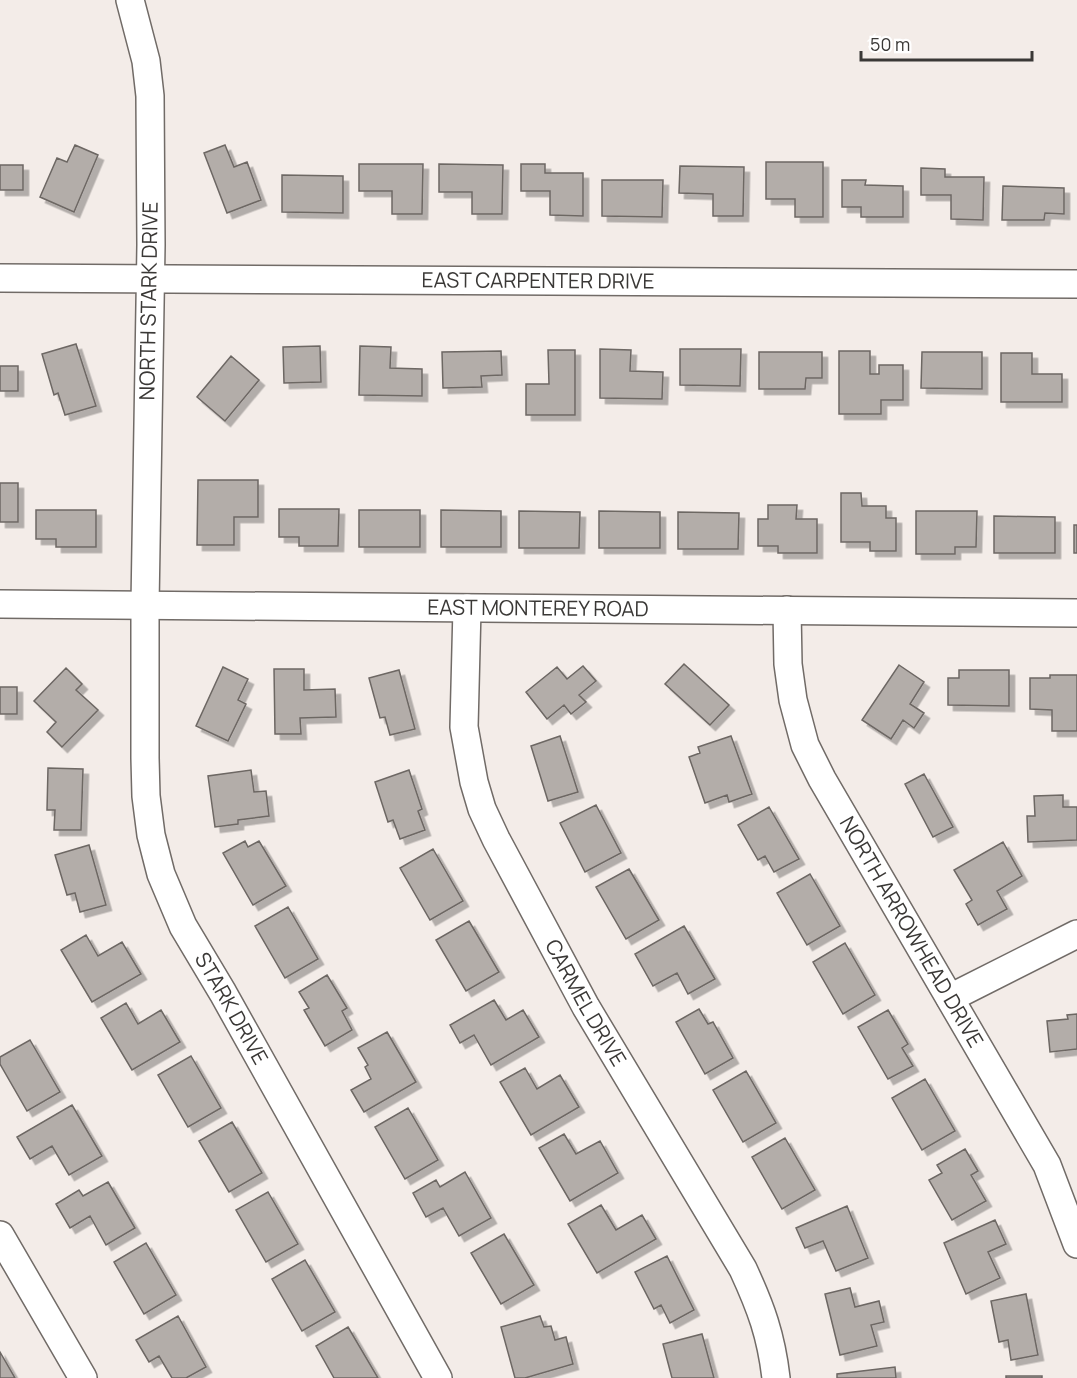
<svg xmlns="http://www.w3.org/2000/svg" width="1077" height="1378" font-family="Manrope,sans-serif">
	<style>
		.building { fill: #b3ada9; stroke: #6d6764; stroke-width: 1.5; filter: url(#shadow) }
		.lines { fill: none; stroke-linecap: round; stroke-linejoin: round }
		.street-casing { stroke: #716b67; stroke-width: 30 }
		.street { stroke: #fff; stroke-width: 27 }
		.labels { text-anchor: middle; stroke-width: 5; stroke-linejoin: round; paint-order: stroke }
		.street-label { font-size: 21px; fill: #3a3836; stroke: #fff }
	</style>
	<defs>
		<filter id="shadow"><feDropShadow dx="5.5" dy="5.5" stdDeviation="0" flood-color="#0004"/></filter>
	</defs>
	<rect width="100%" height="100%" fill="#f3ece8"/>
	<path class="building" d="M75,145L98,155L74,212L40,197L57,158L67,162Z
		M225,145L234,167L247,162L261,200L227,213L204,153Z
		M766,162H823V217H795V199H766Z
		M359,164H423L422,214H392V191H359Z
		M439,164L503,165L502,214H472V192H439Z
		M521,164H545V173H583V216L550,215V191H521Z
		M0,165H23V190H0Z
		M680,166L744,167L743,216H713V194L679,193Z
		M921,168L945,169V177H984L983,220L951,219V195H921Z
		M282,175L343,176V213L282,212Z
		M602,180H663L662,217L602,216Z
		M842,180H866L865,185L903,186V217H861V207H842Z
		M1003,186L1064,188V214L1045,213L1044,220H1002Z
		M76,344L96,406L65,415L58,393L54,395L42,354Z
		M320,346L321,382L284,383L283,347Z
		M360,346L391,347L390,368L422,369V396L359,395Z
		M600,349L631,350L630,371L663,372L662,399L600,398Z
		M680,349H741L740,386L680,385Z
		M548,350H575V415H526V384H549Z
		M501,351L502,375L481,376L482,387L443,388L442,352Z
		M839,351H870V374H879V365H903V400H881V414H839Z
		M759,352H822V378H806L805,389H759Z
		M922,352H982V389L921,388Z
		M1001,353H1032V374H1062V402H1001Z
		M231,356L259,380L225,421L197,397Z
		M0,366H18V391H0Z
		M198,480H258V517H234V545H197Z
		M0,483H18V522H0Z
		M841,493H861L862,506H886V518H896V551H870V542H841Z
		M768,505H797L796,519H817V553H778V546H758V519H768Z
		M279,509H339L338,546H299V537H279Z
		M36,510H96V547H56V539H36Z
		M359,510H420V547H359Z
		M441,510L501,511V547H441Z
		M519,511L580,512L579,548H519Z
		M599,511L660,512V548H599Z
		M916,511H977L976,547H955V554H916Z
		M678,512L739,513L738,549H678Z
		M994,516L1055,517V553H994Z
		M1074,525H1077V553H1074Z
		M684,664L729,705L710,725L665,684Z
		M899,665L924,682L910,704L924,713L914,728L903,720L891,739L862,720Z
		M583,666L596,681L579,695L586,702L571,714L564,705L547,719L526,692L557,667L567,679Z
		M223,667L248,679L238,700L246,704L228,741L196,726Z
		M66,668L82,684L76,690L98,710L62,747L47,732L56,722L34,701Z
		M274,669H304V690L335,689L336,717L300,718L301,734H275Z
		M399,670L415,729L390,735L385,717L380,718L369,678Z
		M959,670H1009V706L948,705V678H959Z
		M1050,675H1077V731H1052V710L1030,709V678H1050Z
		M0,687H17V714H0Z
		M560,736L578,792L548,801L531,746Z
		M731,736L752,794L729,802L727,795L705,803L689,757L700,753L698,747Z
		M48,768L83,769L81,830H54L55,810H47Z
		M251,770L254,792L266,791L269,816L238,820V824L215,827L208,776Z
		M409,770L422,809L418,811L425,830L400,839L393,820L388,822L375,782Z
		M924,774L953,827L933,837L905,784Z
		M1063,795V807H1077V840L1028,842L1027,816H1035L1034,796Z
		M596,805L621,853L585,872L560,823Z
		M769,807L799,859L774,872L765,856L758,860L738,825Z
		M245,841L248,847L259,841L286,886L253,905L223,853Z
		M1003,842L1022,876L997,891L1007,909L978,925L966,904L972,900L954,870Z
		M89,845L106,905L80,912L75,893L67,895L55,855Z
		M433,849L463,901L430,920L400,868Z
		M629,869L659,920L626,939L596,887Z
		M810,874L840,926L807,945L777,893Z
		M288,907L318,959L285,978L255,926Z
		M469,921L499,972L466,991L436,940Z
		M684,926L715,979L688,994L677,973L653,986L635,954Z
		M86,935L98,956L122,942L141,974L92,1002L61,950Z
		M845,943L875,995L843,1014L813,962Z
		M327,975L347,1008L342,1011L352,1030L325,1046L304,1010L309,1008L299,992Z
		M494,1000L506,1020L523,1010L539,1037L491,1065L474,1035L460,1043L450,1025Z
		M126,1003L138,1024L161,1010L180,1042L132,1070L101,1018Z
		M699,1009L708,1024L713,1022L733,1058L705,1074L676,1022Z
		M888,1010L908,1044L902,1048L913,1066L888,1079L858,1027Z
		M1077,1014V1049L1050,1052L1047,1021L1068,1019L1067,1015Z
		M387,1032L416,1082L364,1112L351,1090L371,1079L365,1067L368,1065L358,1048Z
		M30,1040L60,1092L27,1111L0,1064V1057Z
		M191,1056L221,1108L188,1127L158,1075Z
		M525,1068L537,1089L560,1075L579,1107L531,1135L500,1082Z
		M746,1071L776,1123L743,1142L713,1090Z
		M925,1079L955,1131L922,1150L892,1098Z
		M72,1105L102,1156L69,1175L52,1146L30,1159L17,1137Z
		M408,1108L438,1160L405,1179L375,1127Z
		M232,1122L262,1173L229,1192L199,1141Z
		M564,1134L576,1154L600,1141L618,1173L570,1201L539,1148Z
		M785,1138L815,1190L782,1209L752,1157Z
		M965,1149L978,1171L971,1175L986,1201L952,1220L929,1180L942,1173L937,1165Z
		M465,1172L491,1218L459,1236L443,1208L426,1217L413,1193L436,1180L440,1187Z
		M108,1182L135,1228L106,1245L90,1216L70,1228L56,1204L79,1190L83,1196Z
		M268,1192L298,1244L266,1262L236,1210Z
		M601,1205L616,1230L642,1215L656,1239L597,1273L568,1224Z
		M847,1206L868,1258L836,1271L823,1241L805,1248L796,1228Z
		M995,1220L1006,1244L988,1252L1000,1278L966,1294L944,1243Z
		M504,1234L534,1285L501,1304L471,1253Z
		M146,1243L176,1295L144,1314L114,1262Z
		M667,1256L694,1310L670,1323L661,1305L654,1309L635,1272Z
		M305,1260L335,1312L302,1331L272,1279Z
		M850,1288L855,1307L879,1301L884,1322L871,1325L877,1346L840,1355L825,1294Z
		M1026,1294L1038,1355L1011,1360L1008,1340L999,1342L991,1301Z
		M178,1316L206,1367L186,1378H172L159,1356L149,1362L136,1340Z
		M540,1316L544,1327L551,1326L555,1340L566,1337L573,1364L525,1378H515L501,1327Z
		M348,1327L378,1378H334L316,1346Z
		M702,1334L714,1378H672L663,1344Z
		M0,1352L15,1378H0Z
		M895,1367L896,1378H837V1374Z
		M1006,1376H1042V1378H1006Z"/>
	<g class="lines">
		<defs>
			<g id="street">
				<path id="s1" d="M130,0L146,61L150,96L151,245L145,605V758L146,796L151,835L161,874L183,926L223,993L438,1378"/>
				<path id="s2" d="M0,278L1077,284"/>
				<path id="s3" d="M0,604L1077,613"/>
				<path id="s4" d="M467,608L464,727L474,782L482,809L496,839L586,1007L743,1269C761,1308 771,1335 776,1378"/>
				<path id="s5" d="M787,610L788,664L793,700L805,745L822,779L1047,1165L1077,1244"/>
				<path d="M950,998L1077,934"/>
				<path d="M0,1235L83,1378"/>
			</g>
		</defs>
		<use href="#street" class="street-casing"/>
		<use href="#street" class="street"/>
	</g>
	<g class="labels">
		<g class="street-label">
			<text dy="7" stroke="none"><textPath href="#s2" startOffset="538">EAST CARPENTER DRIVE</textPath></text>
			<text transform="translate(149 301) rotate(-89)" y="7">NORTH STARK DRIVE</text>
			<text dy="7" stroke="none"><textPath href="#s3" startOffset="538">EAST MONTEREY ROAD</textPath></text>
			<text dy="7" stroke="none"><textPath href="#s5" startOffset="352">NORTH ARROWHEAD DRIVE</textPath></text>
			<text dy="7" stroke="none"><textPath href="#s4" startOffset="423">CARMEL DRIVE</textPath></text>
			<text dy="7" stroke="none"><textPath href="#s1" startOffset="1030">STARK DRIVE</textPath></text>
		</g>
	</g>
	<path d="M861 51v9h171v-9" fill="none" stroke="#3a3836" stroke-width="3"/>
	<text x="870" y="51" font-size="18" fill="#3a3836" stroke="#ffffff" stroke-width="4.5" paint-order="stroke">50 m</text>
</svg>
